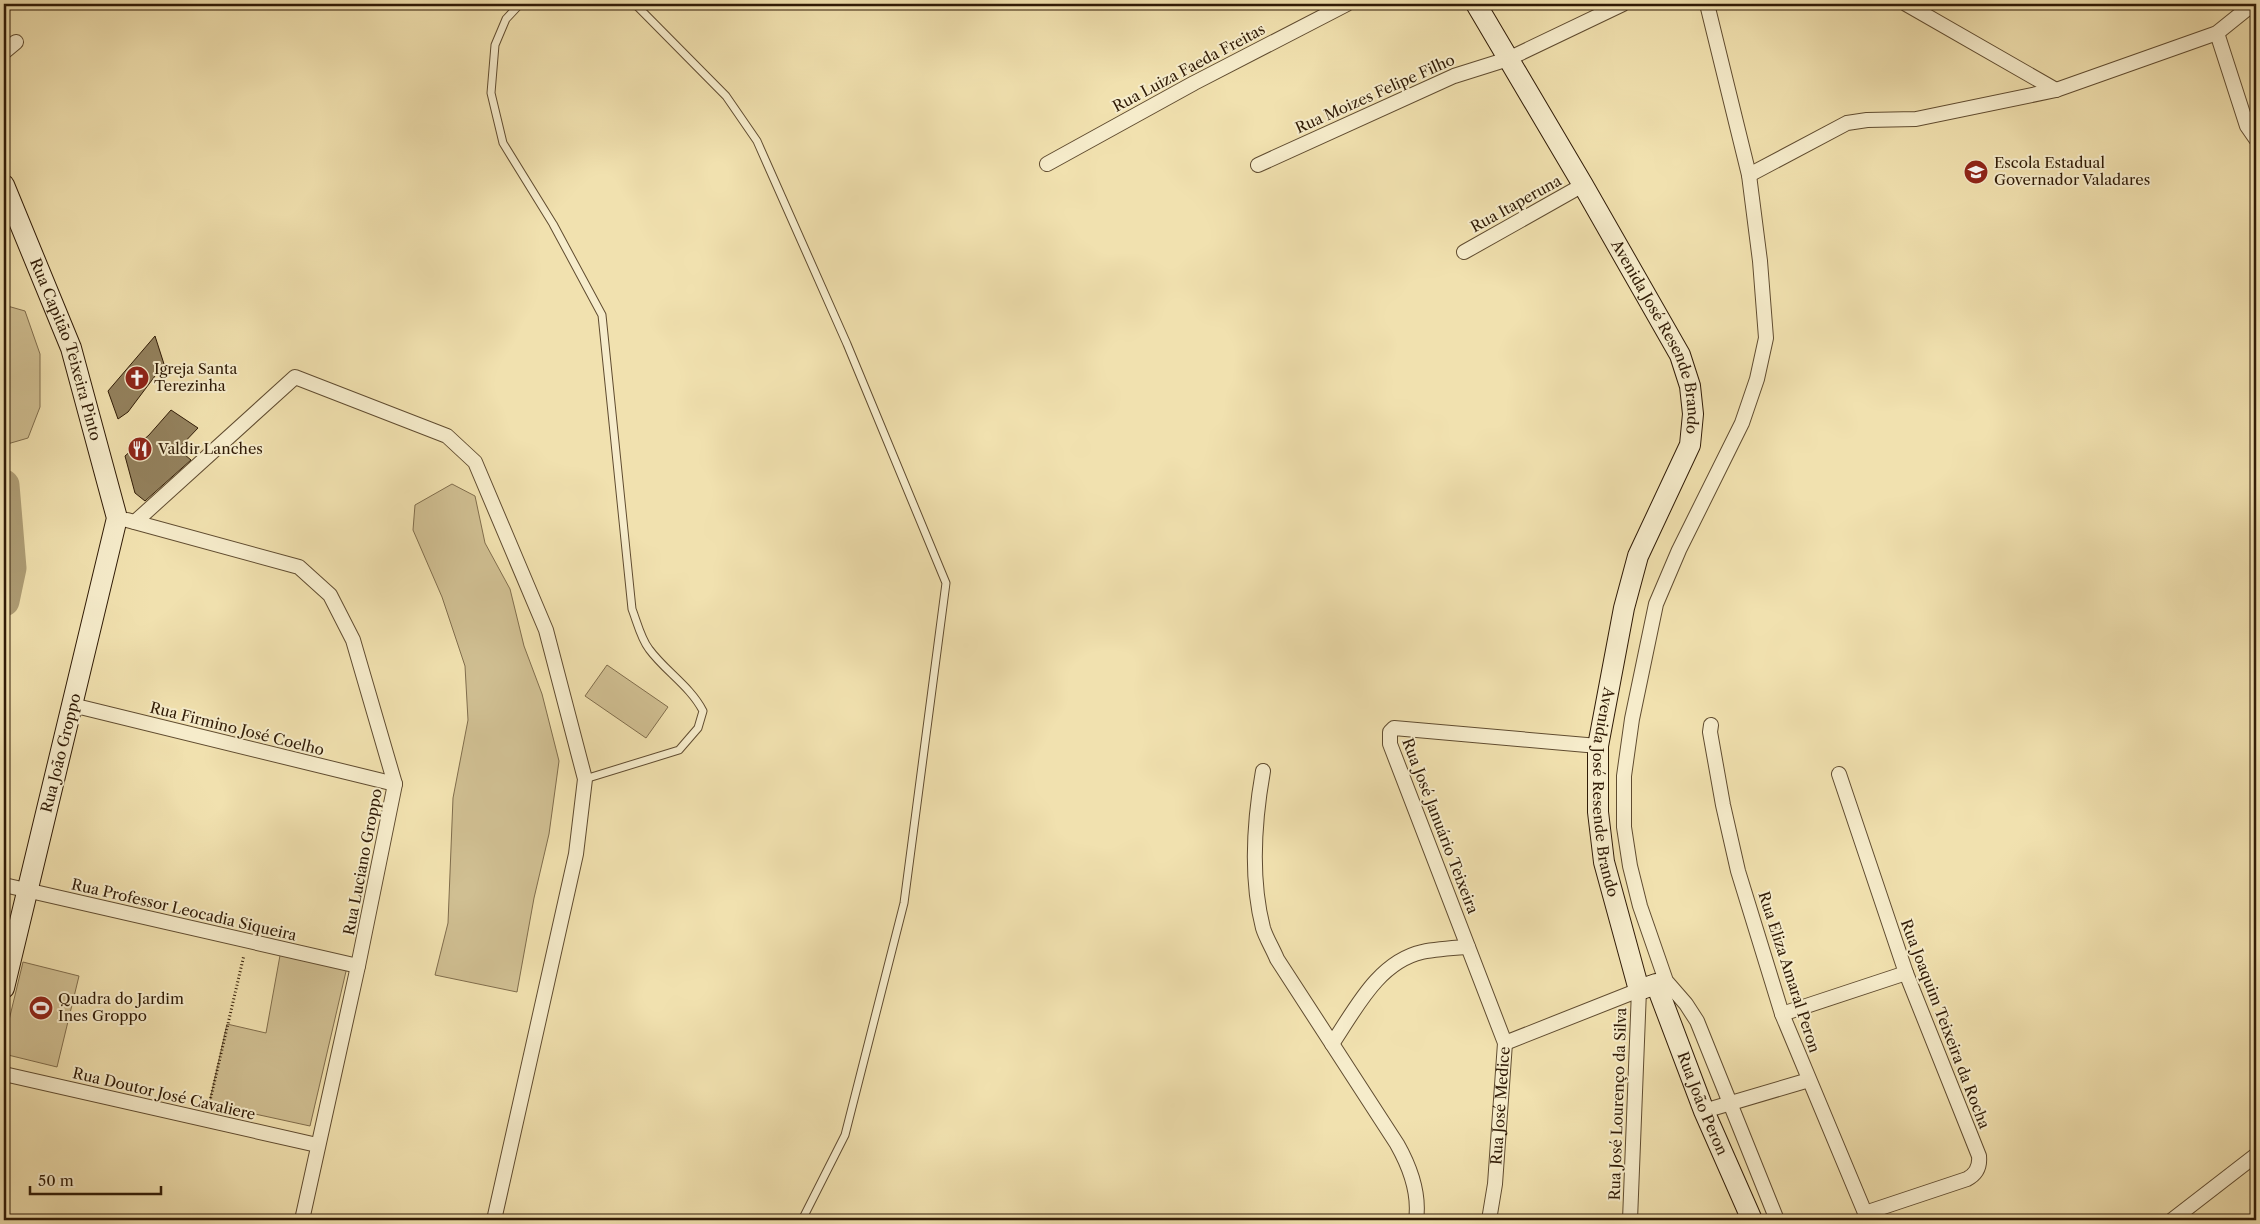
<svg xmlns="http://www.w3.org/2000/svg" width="2260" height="1224" font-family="'Libre Caslon Text',serif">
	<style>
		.green { fill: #d0bf92; stroke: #806d4c }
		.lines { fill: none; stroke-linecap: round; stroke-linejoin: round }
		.river { stroke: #af9e76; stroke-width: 31 }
		.building { fill: #94825e; stroke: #301b06 }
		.lane-casing { stroke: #604c30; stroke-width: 9 }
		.street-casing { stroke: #604c30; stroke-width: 16 }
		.secondary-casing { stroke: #301b06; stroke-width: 22 }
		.path { stroke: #301b06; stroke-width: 3; stroke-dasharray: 1 2.5; stroke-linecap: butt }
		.lane { stroke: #f6eccb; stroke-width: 7 }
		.street { stroke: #f6eccb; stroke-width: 14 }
		.secondary { stroke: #f6eccb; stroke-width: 20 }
		.labels { text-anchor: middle; stroke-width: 4; stroke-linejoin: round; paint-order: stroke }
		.street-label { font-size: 15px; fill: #301b06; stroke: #f6eccb }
		.poi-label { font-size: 15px; fill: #301b06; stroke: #f6eccb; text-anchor: start }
	</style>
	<rect width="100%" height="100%" fill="#f1e1af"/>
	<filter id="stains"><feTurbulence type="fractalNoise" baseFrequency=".004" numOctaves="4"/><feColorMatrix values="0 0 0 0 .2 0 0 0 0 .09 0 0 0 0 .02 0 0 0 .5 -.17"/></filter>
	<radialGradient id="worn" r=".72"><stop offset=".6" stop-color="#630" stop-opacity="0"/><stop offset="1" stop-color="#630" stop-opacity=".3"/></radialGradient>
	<path class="green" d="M4,305L25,311L40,354V407L28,438L4,445Z
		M452,484L475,496L485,543L510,589L524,646L542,694L559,761L549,834L534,898L517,992L435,975L448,923L453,798L468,720L465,666L442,597L413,530L415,505Z
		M607,665L668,707L646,738L585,696Z
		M281,950L347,967L310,1126L209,1104L227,1024L266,1033Z
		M23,962L79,976L57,1067L4,1054V1041Z"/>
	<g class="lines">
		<path class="river" d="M4,485L11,568L4,601"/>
	</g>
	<path class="building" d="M155,336L164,364L128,412L118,419L108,391Z
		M171,410L198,428L178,449L191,460L145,501L135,493L125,456L149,435Z"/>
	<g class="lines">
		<defs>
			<path id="lane" d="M520,4L506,19L495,45L491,93L503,143L553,224L602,315L632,609C637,622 641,639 649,649C665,671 690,686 703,711L698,728L679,750L585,779
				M635,4L726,96L757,141L847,344L946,583L904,903L845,1135L802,1220"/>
			<g id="street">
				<path d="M1707,4L1749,175L1760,261L1766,338L1757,379L1742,423L1679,550L1656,604L1632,719L1624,776V827L1630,866L1640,906L1666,981L1686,1004L1697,1021L1777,1220"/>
				<path d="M1906,4L2056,90"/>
				<path d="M2217,33L2247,126L2256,139"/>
				<path d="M4,52L16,42"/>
				<path d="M1047,164L1194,83L1347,4"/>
				<path d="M1258,165L1454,76L1508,59L1623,4"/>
				<path d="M1749,175L1847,123L1867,120L1916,119L2056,90L2217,33L2253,4"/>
				<path d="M1464,252L1583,185"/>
				<path d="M127,520L299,567L330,595L353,640L395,784L358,966L302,1220"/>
				<path d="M135,522L295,377L447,436L475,462L546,630L585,779L576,854L494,1220"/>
				<path d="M72,705L395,784"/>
				<path d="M1711,725L1710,732L1723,805L1738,871L1782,1014L1868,1220"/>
				<path d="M1263,771C1254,822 1250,877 1263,928C1266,938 1273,949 1277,959L1397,1144C1410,1167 1420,1193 1416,1220"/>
				<path d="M1839,774L1906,973L1979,1156C1980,1166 1977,1174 1967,1179L1865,1213"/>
				<path d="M4,885L358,966"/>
				<path d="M1782,1014L1906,973"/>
				<path d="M1505,1043L1639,990L1630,1220"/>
				<path d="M1332,1044C1355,1010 1378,962 1422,952C1437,949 1453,948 1468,947"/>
				<path d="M4,1074L317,1145"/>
				<path d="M1704,1111L1809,1080"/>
				<path id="s1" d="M1489,1220L1495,1184L1505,1043L1390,744V732L1394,728L1598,746"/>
				<path d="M2172,1220L2256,1155"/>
			</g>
			<g id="secondary">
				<path id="s2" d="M1476,4L1583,185L1680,355L1690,386L1693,414L1690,445L1638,556L1624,608L1598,746V812L1604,862L1639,990L1656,984L1704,1111L1752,1220"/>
				<path id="s3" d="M4,185L71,348L117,518L4,988"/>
			</g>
		</defs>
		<use href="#lane" class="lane-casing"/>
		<use href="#street" class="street-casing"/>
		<use href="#secondary" class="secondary-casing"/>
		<path class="path" d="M209,1105L244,955"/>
		<use href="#lane" class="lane"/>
		<use href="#street" class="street"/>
		<use href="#secondary" class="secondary"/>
	</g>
	<defs>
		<symbol id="school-disc" viewBox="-11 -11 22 22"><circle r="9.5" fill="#8f2418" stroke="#f6eccb"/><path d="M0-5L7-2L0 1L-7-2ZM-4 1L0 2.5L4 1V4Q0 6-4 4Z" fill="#fff"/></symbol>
		<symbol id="church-disc" viewBox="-11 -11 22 22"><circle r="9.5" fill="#8f2418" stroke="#f6eccb"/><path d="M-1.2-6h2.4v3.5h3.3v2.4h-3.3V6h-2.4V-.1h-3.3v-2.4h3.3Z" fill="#fff"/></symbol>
		<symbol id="restaurant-disc" viewBox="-11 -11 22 22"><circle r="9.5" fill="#8f2418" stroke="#f6eccb"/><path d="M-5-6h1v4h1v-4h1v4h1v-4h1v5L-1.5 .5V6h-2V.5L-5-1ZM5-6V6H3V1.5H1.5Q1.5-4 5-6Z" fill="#fff"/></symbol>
		<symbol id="stadium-disc" viewBox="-11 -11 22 22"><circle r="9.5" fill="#8f2418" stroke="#f6eccb"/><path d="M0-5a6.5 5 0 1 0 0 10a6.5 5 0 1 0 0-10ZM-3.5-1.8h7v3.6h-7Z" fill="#fff"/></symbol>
	</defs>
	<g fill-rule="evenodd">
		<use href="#school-disc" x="1962" y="158" width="28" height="28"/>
		<use href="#church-disc" x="123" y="364" width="28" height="28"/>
		<use href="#restaurant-disc" x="126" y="435" width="28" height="28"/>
		<use href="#stadium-disc" x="27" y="994" width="28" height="28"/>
	</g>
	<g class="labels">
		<g class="street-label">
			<text transform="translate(1189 68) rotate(-28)" y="5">Rua Luiza Faeda Freitas</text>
			<text transform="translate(1375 94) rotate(-24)" y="5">Rua Moizes Felipe Filho</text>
			<text transform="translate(1516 204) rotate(-29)" y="5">Rua Itaperuna</text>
			<text dy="5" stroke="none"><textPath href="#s2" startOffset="381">Avenida José Resende Brando</textPath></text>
			<text dy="5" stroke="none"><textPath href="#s3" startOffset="176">Rua Capitão Teixeira Pinto</textPath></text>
			<text transform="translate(237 729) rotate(14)" y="5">Rua Firmino José Coelho</text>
			<text transform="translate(61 753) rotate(-76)" y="5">Rua João Groppo</text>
			<text dy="5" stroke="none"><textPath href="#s2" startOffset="861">Avenida José Resende Brando</textPath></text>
			<text transform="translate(1440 826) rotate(69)" y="5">Rua José Januário Teixeira</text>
			<text transform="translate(363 862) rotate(-79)" y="5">Rua Luciano Groppo</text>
			<text transform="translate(184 910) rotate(13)" y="5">Rua Professor Leocadia Siqueira</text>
			<text transform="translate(1789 972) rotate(72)" y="5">Rua Eliza Amaral Peron</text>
			<text transform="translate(1945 1024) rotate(69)" y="5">Rua Joaquim Teixeira da Rocha</text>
			<text transform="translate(164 1094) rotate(13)" y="5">Rua Doutor José Cavaliere</text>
			<text dy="5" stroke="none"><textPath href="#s2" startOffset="1210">Rua João Peron</textPath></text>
			<text transform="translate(1618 1104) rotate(-88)" y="5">Rua José Lourenço da Silva</text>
			<text dy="5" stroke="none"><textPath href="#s1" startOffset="115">Rua José Medice</textPath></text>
		</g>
		<g class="poi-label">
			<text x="1994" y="168">Escola Estadual<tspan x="1994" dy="17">Governador Valadares</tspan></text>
			<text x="154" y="374">Igreja Santa<tspan x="154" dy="17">Terezinha</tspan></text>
			<text x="158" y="454">Valdir Lanches</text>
			<text x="58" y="1004">Quadra do Jardim<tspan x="58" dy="17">Ines Groppo</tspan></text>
		</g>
	</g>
	<rect width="2260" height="1224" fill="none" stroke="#f1e1af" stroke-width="20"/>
	<rect x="5" y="5" width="2250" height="1214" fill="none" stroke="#301b06" stroke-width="2.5"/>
	<rect x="10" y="10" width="2240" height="1204" fill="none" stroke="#301b06"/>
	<path d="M30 1186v8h131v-8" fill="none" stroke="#301b06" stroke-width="2.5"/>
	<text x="38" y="1186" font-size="15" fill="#301b06" stroke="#f6eccb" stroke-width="4" paint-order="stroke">50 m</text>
	<rect width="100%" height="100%" filter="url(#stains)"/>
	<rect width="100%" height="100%" fill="url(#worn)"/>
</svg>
